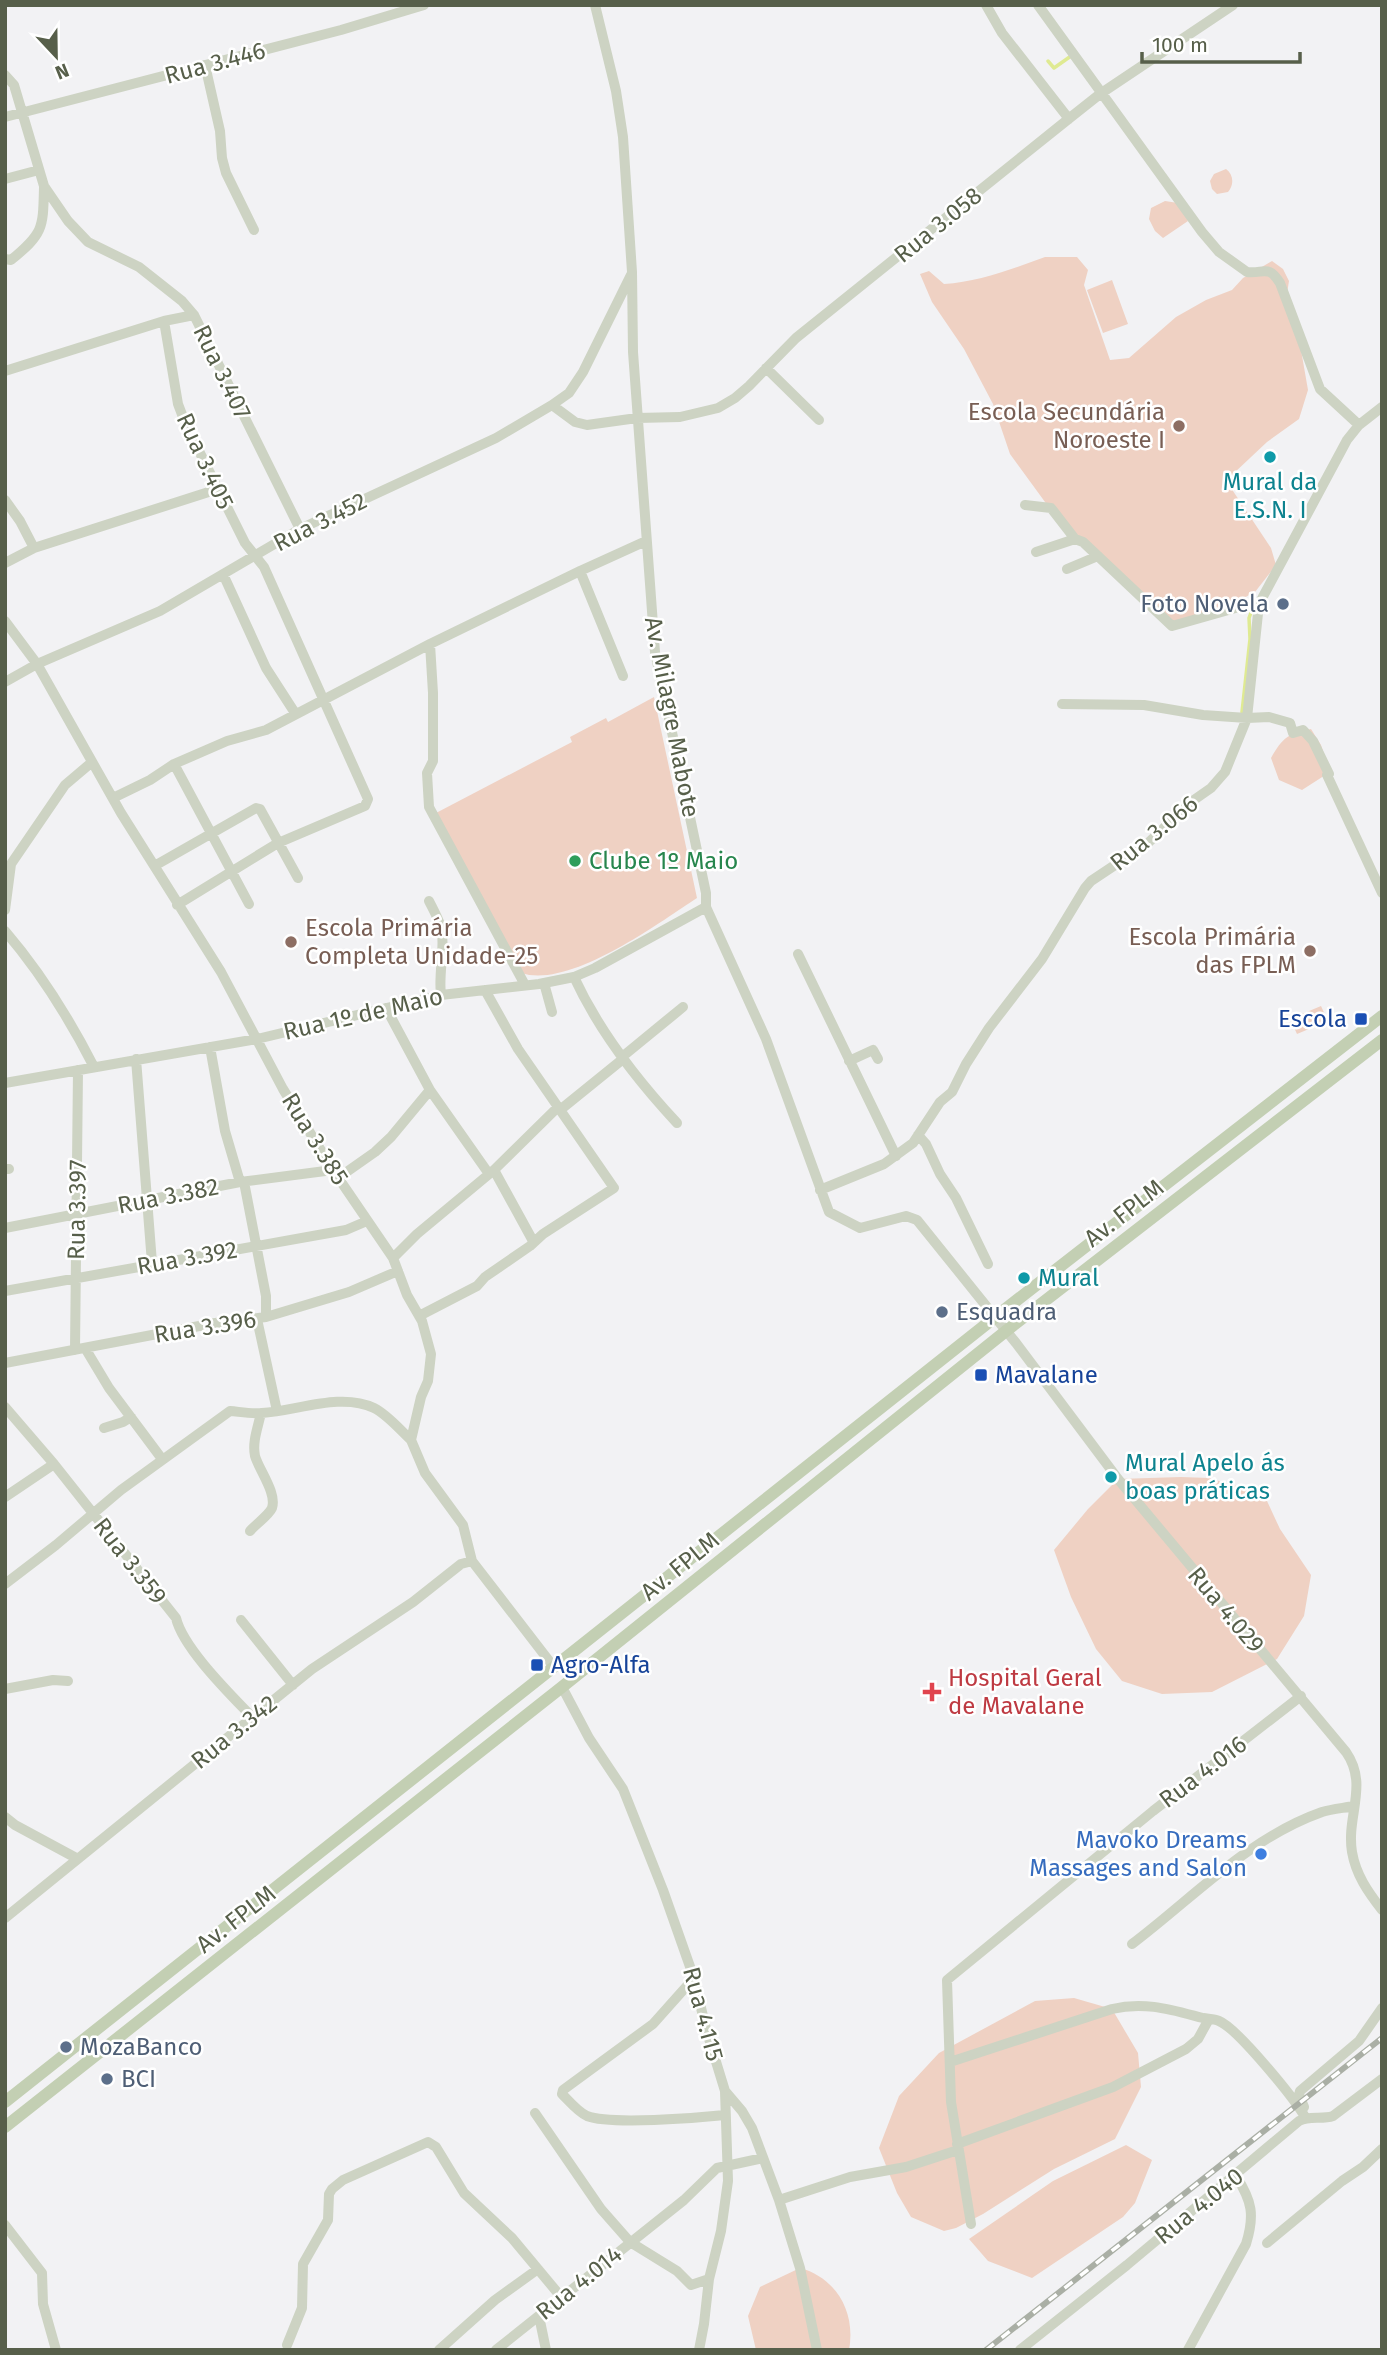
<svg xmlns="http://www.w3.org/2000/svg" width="1387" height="2355" font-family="'Fira Sans',sans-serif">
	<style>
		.green { fill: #efd1c3 }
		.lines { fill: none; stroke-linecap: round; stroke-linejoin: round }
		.stream { stroke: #dfea92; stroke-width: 3.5 }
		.minor { stroke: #cdd3c3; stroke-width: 10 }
		.major { stroke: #c3cfb3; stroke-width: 12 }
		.rail-casing { stroke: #aaafa5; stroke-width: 6 }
		.rail { stroke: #fff; stroke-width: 3.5; stroke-dasharray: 10; stroke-linecap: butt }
		.education-dot { fill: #8d6e63; stroke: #fff; stroke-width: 2.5 }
		.culture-dot { fill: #0f9aa8; stroke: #fff; stroke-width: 2.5 }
		.service-dot { fill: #5c6f8a; stroke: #fff; stroke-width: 2.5 }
		.leisure-dot { fill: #2e9e5b; stroke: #fff; stroke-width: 2.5 }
		.transit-dot { fill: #1a4fb4; stroke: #fff; stroke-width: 2.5 }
		.health-dot { fill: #e0444e; stroke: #fff; stroke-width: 2.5 }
		.shop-dot { fill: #3f7fe0; stroke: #fff; stroke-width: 2.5 }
		.labels { text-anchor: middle; stroke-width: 5; stroke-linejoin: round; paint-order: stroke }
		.street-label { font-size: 24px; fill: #575f4a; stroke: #fff }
		.education-label { font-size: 24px; fill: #785e54; stroke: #fff; text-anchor: end }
		.culture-label { font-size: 24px; fill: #0d838f; stroke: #fff; text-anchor: start }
		.service-label { font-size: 24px; fill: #4e5e75; stroke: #fff; text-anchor: start }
		.leisure-label { font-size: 24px; fill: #27864d; stroke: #fff; text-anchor: start }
		.transit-label { font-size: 24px; fill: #164399; stroke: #fff; text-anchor: start }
		.health-label { font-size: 24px; fill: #be3a42; stroke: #fff; text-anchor: start }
		.shop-label { font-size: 24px; fill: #366cbe; stroke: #fff; text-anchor: end }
	</style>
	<rect width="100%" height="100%" fill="#f2f2f4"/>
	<path class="green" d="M1226,169C1234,175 1234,185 1228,192L1217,194L1212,189L1210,181L1214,174Z
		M1165,201L1178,203L1188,221L1163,238L1155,231L1149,219L1151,208Z
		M1045,257H1077L1088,270L1084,285L1110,360L1129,358L1176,317L1206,300L1232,290L1243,278L1272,261L1283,269L1289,281L1285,306L1301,350L1308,390L1299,419L1267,442L1233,474V491L1271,548L1276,565L1255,592L1202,620L1168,623L1078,541L1072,539L1010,454L993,404L964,349L932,302L920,274L929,271L944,284C979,282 1012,269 1045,257Z
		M1112,280L1128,324L1103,333L1087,290Z
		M654,697L697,898C657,924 570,989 521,973L436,813L572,742L570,737L606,718L608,722Z
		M1311,729L1321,745L1330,772L1302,790L1279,780L1271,758C1283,737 1288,734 1311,729Z
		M1321,1006L1328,1021L1297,1034L1290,1019Z
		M1181,1477L1209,1478L1243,1488L1267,1501L1280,1529L1311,1575L1304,1616L1277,1659L1212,1692L1162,1694L1122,1681L1096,1649L1071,1597L1054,1550L1088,1509L1118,1479Z
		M1074,1998L1112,2009L1138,2053L1141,2087L1115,2139L1054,2169L983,2214L956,2228L944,2231L911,2217L897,2193L879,2148L899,2096L939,2053L1035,2001Z
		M1126,2145L1152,2160L1135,2203L1123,2217L1032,2278L988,2261L969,2239L1053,2181Z
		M800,2268C837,2278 856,2313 849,2350H756L748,2316L760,2287Z"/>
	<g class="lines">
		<path class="stream" d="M1048,61L1054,68L1071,56
			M1242,712L1250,639L1249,618L1253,607"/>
		<path class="minor" d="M595,5L616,91L623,137L632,272L633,352L655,652L706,893V907L766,1039L829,1212L860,1228L906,1216L917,1220L1016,1343L1118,1479L1346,1752C1369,1785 1346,1816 1352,1852C1356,1875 1368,1892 1382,1910
			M986,5L1002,33L1069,119
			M1038,5L1202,232L1219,252L1247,272C1264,274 1268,264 1280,283L1320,389L1359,425
			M205,65L220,131L222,158L226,173L254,230
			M5,75L14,85L44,186L68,221L88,242L139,267L182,301L194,315L300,529
			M5,117L341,30L424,5
			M5,179L39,170
			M5,259L11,260C44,233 43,228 44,187
			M164,321L178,404L186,425L245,543L264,567L368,799L365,806L278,843L177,905
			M766,368L819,420
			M5,371L164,321L194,315
			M552,405L575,422L587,425L637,418L680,417L718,408L735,398L749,386L796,338L1071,117L1100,94L1233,5
			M5,500L20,521L34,548
			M1025,505L1051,508L1075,539L1083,542L1172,626L1239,607L1259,604
			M1036,552L1075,539
			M5,563L34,548L218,489
			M1067,569L1098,556
			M580,571L623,676
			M223,574L266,668L295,713
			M5,621L37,664L121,813L221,972L283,1089L333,1170L393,1258L407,1295L422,1321L431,1354L428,1381L421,1397L411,1440L425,1473L463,1525L472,1561L553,1666
			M430,644L433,693V761L427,773L429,807L525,985
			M5,682L37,664L160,611L300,529L496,438L552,405L569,393L583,372L631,275
			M1062,704L1144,705L1203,715L1247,718L1269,717L1290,723L1293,733L1303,730L1313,741L1329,774L1327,775L1382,893
			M174,764L249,904
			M113,798L150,780L174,764L227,741L266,730L430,644L580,571L646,541
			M156,865L256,808L260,809L298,878
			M429,901C433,909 438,918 441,927C446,947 438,973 441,995
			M5,910L11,864L65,785L91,763
			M5,931C41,973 69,1018 94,1067
			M798,954L896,1156
			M574,977C599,1031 636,1079 677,1123
			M544,983L552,1012
			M386,1008L430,1090L489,1174
			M210,1047L225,1131L240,1182
			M622,1057L683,1007
			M136,1059L152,1263
			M849,1061L873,1050L878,1059
			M5,1083L257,1039L441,995L539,984L574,977L595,968L706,907
			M560,1110L623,1059
			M918,1135L926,1144L940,1174L956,1198L988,1264
			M5,1169H9
			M494,1170L533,1241
			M338,1178L375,1152L391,1137L430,1090
			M244,1182L266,1296V1317
			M820,1190L884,1164L913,1143L940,1102L952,1092L966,1064L989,1028L1042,959L1085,888L1091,881L1148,843L1191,802L1211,788L1225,772L1247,718L1259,604L1347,440L1359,425L1382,407
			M5,1228L240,1182L333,1170
			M393,1258L417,1234L494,1170L558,1107
			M5,1291L346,1230L367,1221
			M419,1316L477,1286L485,1277L530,1246L543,1234L614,1188L518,1049L485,990
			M257,1319L277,1411
			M85,1348L109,1388L162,1459
			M75,1350L78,1070
			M5,1363L215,1323L266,1317L349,1292L398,1271
			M5,1407L54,1464L176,1618C183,1648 230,1694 251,1716
			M104,1428L123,1422L131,1417
			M5,1497L54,1464
			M250,1531C256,1524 269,1515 272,1508C277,1493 259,1470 255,1456C252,1442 258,1427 261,1413
			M5,1584L56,1545L121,1490L230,1411C241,1412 252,1414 262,1413C297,1411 341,1392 374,1408C388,1415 400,1430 411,1440
			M241,1620L293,1685
			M562,1687L589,1738L623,1789L663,1890L694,1978L706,2029L725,2091L742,2111L752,2128L779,2200L800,2268L817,2350
			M5,1689L53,1680L68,1681
			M5,1817L15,1825L78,1859
			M5,1918L312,1669L413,1602L461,1564L472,1561
			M1132,1944C1193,1898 1248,1838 1322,1812C1332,1809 1344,1808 1354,1806
			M694,1978L653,2024L563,2090L562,2094C569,2101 578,2112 587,2116C610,2125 697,2118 725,2115
			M950,2062L1112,2009C1145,2001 1172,2010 1203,2018C1208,2019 1214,2019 1219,2021C1237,2028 1294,2098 1305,2117
			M1304,2107L1299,2095L1300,2091L1359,2041L1382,2008
			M535,2113L601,2209L630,2242L677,2271L691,2285L709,2279
			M957,2144L1113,2087L1186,2049L1198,2039L1209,2019
			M779,2200L850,2177L906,2167L958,2150
			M971,2224L951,2102L947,1980L1153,1811L1301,1696
			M5,2225L42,2273L43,2304L56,2350
			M1267,2243L1342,2181L1363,2167L1382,2149
			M539,2316L546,2350
			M287,2345L302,2308L303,2264L328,2220L329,2194L332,2189L343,2180L428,2142L436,2147L464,2193L512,2238L562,2298
			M439,2350L495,2300L538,2269
			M496,2350L684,2200L717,2168L763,2158
			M699,2350L704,2324L709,2279L721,2231L728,2181L725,2091
			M1020,2350L1127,2265L1299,2121C1309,2115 1322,2120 1333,2116L1382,2079
			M1188,2350L1246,2244C1255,2215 1252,2201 1236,2176"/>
		<path class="major" d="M5,2102L1008,1307L1382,1016
			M5,2127L562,1687L1006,1331L1382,1040"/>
		<defs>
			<path id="rail" d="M986,2350L1382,2038"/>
		</defs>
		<use href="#rail" class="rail-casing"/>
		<use href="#rail" class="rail"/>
	</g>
	<g class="education-dot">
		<circle cx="1179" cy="426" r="7"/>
		<circle cx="291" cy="942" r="7"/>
		<circle cx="1310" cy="951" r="7"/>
	</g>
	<g class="culture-dot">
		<circle cx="1270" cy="457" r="7"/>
		<circle cx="1024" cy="1278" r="7"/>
		<circle cx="1111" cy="1477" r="7"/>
	</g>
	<g class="service-dot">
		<circle cx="1283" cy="604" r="7"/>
		<circle cx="942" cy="1312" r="7"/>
		<circle cx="66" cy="2047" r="7"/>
		<circle cx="107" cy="2079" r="7"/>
	</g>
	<circle class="leisure-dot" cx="575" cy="861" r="7"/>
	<g class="transit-dot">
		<rect x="1354" y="1012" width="14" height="14" rx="3.5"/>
		<rect x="974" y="1368" width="14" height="14" rx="3.5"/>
		<rect x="530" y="1658" width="14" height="14" rx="3.5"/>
	</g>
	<path class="health-dot" d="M928.5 1681.5h7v7h7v7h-7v7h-7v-7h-7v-7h7z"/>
	<circle class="shop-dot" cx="1261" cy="1854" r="7"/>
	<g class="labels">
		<g class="street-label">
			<text transform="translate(215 63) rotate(-15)" y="8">Rua 3.446</text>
			<text transform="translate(938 225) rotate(-39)" y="8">Rua 3.058</text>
			<text transform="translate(222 372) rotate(64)" y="8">Rua 3.407</text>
			<text transform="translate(205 461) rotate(65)" y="8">Rua 3.405</text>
			<text transform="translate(320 522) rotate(-27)" y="8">Rua 3.452</text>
			<text transform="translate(672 717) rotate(79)" y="8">Av. Milagre Mabote</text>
			<text transform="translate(1154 833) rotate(-39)" y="8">Rua 3.066</text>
			<text transform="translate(363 1014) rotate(-13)" y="8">Rua 1º de Maio</text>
			<text transform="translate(315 1139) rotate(58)" y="8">Rua 3.385</text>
			<text transform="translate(168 1196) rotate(-11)" y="8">Rua 3.382</text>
			<text transform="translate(77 1210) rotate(-89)" y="8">Rua 3.397</text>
			<text transform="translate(1124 1213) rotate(-38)" y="8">Av. FPLM</text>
			<text transform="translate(187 1258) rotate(-10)" y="8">Rua 3.392</text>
			<text transform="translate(205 1327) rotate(-9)" y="8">Rua 3.396</text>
			<text transform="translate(130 1561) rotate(52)" y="8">Rua 3.359</text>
			<text transform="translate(680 1566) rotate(-39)" y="8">Av. FPLM</text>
			<text transform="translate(1226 1610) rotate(50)" y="8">Rua 4.029</text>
			<text transform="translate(234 1732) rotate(-39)" y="8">Rua 3.342</text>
			<text transform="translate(1203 1772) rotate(-37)" y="8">Rua 4.016</text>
			<text transform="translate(236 1919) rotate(-38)" y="8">Av. FPLM</text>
			<text transform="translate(703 2014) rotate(75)" y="8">Rua 4.115</text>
			<text transform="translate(1199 2206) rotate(-39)" y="8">Rua 4.040</text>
			<text transform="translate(579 2283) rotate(-39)" y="8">Rua 4.014</text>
		</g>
		<g class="education-label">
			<text x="1165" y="420">Escola Secundária<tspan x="1165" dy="28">Noroeste I</tspan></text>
			<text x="305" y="936" text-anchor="start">Escola Primária<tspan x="305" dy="28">Completa Unidade-25</tspan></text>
			<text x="1296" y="945">Escola Primária<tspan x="1296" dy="28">das FPLM</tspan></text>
		</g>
		<g class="culture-label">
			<text x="1270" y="490" text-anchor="middle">Mural da<tspan x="1270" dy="28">E.S.N. I</tspan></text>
			<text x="1038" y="1286">Mural</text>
			<text x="1125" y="1471">Mural Apelo ás<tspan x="1125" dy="28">boas práticas</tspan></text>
		</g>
		<g class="service-label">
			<text x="1269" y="612" text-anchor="end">Foto Novela</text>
			<text x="956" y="1320">Esquadra</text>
			<text x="80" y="2055">MozaBanco</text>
			<text x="121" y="2087">BCI</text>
		</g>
		<g class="leisure-label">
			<text x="589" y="869">Clube 1º Maio</text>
		</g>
		<g class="transit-label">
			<text x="1347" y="1027" text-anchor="end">Escola</text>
			<text x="995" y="1383">Mavalane</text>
			<text x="551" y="1673">Agro-Alfa</text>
		</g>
		<g class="health-label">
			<text x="948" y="1686">Hospital Geral<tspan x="948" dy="28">de Mavalane</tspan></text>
		</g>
		<g class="shop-label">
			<text x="1247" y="1848">Mavoko Dreams<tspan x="1247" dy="28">Massages and Salon</tspan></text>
		</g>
	</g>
	<rect width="1387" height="2355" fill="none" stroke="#575f4a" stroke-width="14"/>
	<g transform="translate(56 56) rotate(158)" stroke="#ffffff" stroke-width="5" paint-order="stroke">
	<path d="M0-5L12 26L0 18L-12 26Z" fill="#575f4a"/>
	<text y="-10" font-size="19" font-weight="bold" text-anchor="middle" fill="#575f4a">N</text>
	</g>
	<path d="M1142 52v10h158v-10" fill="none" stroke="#575f4a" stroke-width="3.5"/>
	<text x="1152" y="52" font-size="21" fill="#575f4a" stroke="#ffffff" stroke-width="5" paint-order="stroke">100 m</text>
</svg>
